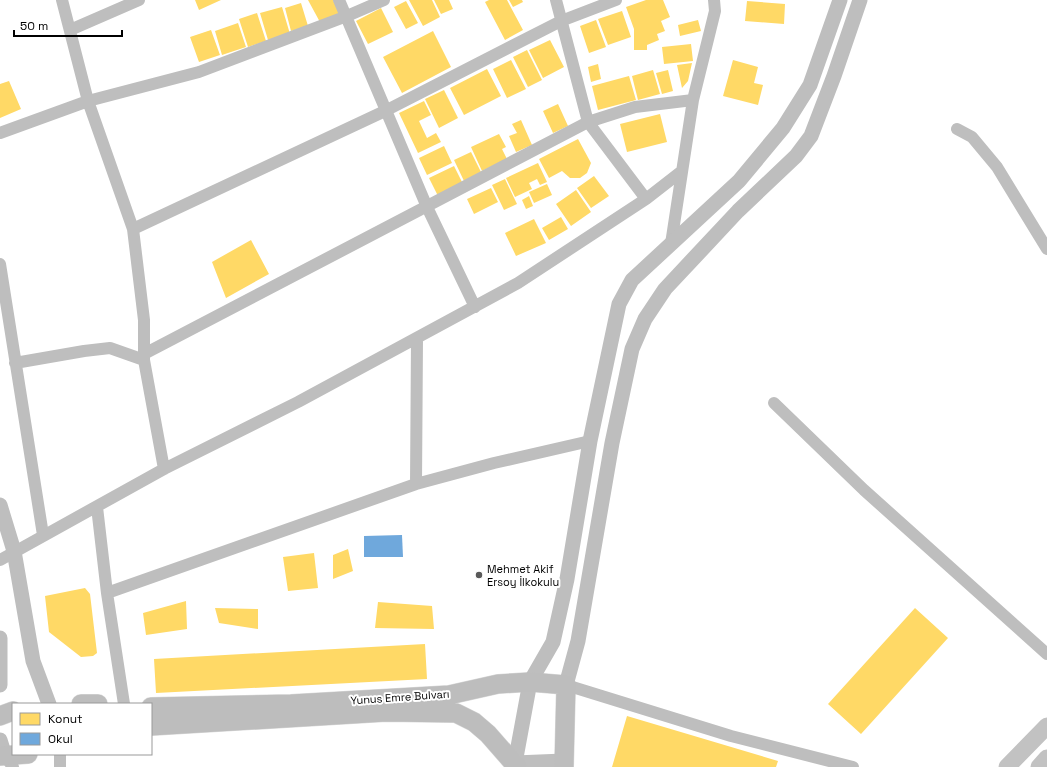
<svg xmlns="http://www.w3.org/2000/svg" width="1047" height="767" font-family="'Space Grotesk',sans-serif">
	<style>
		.homes { fill: #ffd966 }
		.schools { fill: #6fa8dc }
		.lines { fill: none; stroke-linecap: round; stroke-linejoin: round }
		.primary-casing { stroke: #dbdbdb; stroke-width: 20 }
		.minor { stroke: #bebebe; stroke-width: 12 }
		.tertiary { stroke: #bebebe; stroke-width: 15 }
		.secondary { stroke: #c2c2c2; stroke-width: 17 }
		.primary { stroke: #bdbdbd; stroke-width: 19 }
		.poi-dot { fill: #595959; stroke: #fff; stroke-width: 1.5 }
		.labels { text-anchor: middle; stroke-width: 4; stroke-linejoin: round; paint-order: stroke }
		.poi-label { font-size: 11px; fill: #000; stroke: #fff; text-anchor: start }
		.street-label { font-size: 11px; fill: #000; stroke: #fff }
	</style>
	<rect width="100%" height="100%" fill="#fff"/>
	<path class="homes" d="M195,0H221L199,10Z
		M308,0H333L340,14L321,24Z
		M409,0H432L440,17L423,26Z
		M434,0H449L453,9L441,14Z
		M489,0H507L523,30L505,40L485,2Z
		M509,0H522L523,2L513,7Z
		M646,0H663L670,17L661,21L665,31L657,34L659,40L647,45V50H634V29L626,7Z
		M406,1L418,23L406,29L394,7Z
		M747,1L785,4L784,24L745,21Z
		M301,3L308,26L291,31L285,8Z
		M282,7L290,34L268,40L260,13Z
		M381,8L393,32L368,44L356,21Z
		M622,11L631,37L608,45L598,19Z
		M257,13L266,41L248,47L239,19Z
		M596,20L606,47L589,53L580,26Z
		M698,20L701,31L680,36L678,25Z
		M238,23L246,47L222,55L215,31Z
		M211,30L220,55L199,62L190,37Z
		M433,31L451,67L402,93L383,57Z
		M550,40L564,67L543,78L529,50Z
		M691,44L693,61L664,64L662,47Z
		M527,50L542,80L528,87L513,57Z
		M511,60L526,89L507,98L493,69Z
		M733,60L758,67L754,83L763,85L758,105L723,96Z
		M692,63L688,81L682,88L677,65Z
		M598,64L601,79L591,82L588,67Z
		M487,69L501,96L464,115L450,88Z
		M653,70L660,94L638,100L632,76Z
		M668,70L673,91L662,94L656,73Z
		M629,76L636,100L598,110L592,86Z
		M9,81L21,109L0,118V84Z
		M444,90L458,118L439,128L425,99Z
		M424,101L431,115L419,121L427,138L436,133L441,142L418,153L399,113Z
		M558,104L568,126L553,133L543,111Z
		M660,114L667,142L627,152L620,124Z
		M521,120L532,145L516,152L509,136L517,133L512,124Z
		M499,134L506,147L502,149L507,159L482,171L471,147Z
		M578,139L591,163L587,173L580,178H570L562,171L549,178L539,159Z
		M444,146L452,163L427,175L419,158Z
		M471,152L481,172L464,181L454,160Z
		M538,163L547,182L540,185L537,179L529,183L532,189L515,197L506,178Z
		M454,166L463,184L438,196L429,178Z
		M594,176L609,196L591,208L577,188Z
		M505,179L517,204L504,210L492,185Z
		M547,184L552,195L534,203L529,192Z
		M491,188L498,202L474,214L467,199Z
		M576,190L591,212L571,226L556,204Z
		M529,196L533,206L526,209L522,200Z
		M561,217L568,229L549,240L542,228Z
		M534,219L546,243L516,256L505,233Z
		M251,240L269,274L226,298L212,262Z
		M348,549L353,571L333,579V555Z
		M314,553L318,588L288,591L283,557Z
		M85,588L90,594L97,653L93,656L81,657L49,632L45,596Z
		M186,601L187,629L146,635L143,613Z
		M378,602L432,606L434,629L375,628Z
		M215,608L258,609V629L219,623Z
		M915,608L948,638L861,734L828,704Z
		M425,644L427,679L156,693L154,659Z
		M627,716L778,761L776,767H612Z"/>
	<path class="schools" d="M402,535L403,557H364V536Z"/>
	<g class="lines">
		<defs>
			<path id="primary" d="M81,704H98
				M151,707L291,704L449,695L498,684L530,682L566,685L564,767
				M0,716L13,711
				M151,726L386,712L456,713L474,722L488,734L517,767
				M0,756L28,754"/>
		</defs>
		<use href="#primary" class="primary-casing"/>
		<path class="minor" d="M62,0L88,101L133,229L144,320V360L164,469
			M339,0L427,207L475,307
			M556,0L588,122L646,199
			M70,30L139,0
			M957,129L972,137L997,167L1047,249
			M0,133L88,101L199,72L347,16L384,0
			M133,229L385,111L561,21L616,0
			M671,244L693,100L715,11L714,0
			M0,264L43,535
			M144,354L588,122L635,107L693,100
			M15,363L84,351L110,348L144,360
			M774,403L864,490L1047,654
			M416,484L417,339
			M97,507L107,593L124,704
			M0,560L164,469L298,402L518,283L646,199L682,171
			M107,593L416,484L494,463L590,441
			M566,685L731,736L853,767
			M5,756L13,767
			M60,767V754"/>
		<path class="tertiary" d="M0,505L14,551L33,661L49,704
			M0,638V685
			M566,685L578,641L612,443L632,349L645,319L665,289L738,211L796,156L811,136L834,76L860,0
			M0,740L5,756
			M564,761L515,763L530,682L553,642L567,579L590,441L619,304L632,280L739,181L783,128L810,85L840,0"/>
		<path class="secondary" d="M1007,767L1047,726
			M1039,767L1047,758"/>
		<use href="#primary" class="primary"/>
	</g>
	<circle class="poi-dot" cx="479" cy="575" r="4"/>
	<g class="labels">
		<g class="poi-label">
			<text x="487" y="573">Mehmet Akif<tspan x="487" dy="13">Ersoy İlkokulu</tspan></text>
		</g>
		<g class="street-label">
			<text transform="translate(400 697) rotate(-4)" y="4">Yunus Emre Bulvarı</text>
		</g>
	</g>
	<rect x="12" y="703" width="140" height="52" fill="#ffffff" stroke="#999999"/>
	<rect x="20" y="713" width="20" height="12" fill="#ffd966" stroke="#999999"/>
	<text x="48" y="723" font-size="12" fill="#000000">Konut</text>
	<rect x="20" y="733" width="20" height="12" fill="#6fa8dc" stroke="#999999"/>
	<text x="48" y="743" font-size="12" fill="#000000">Okul</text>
	<path d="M14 30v6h108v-6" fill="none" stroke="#000000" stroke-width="2"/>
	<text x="20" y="30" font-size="12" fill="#000000" stroke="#ffffff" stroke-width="3" paint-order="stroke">50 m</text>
</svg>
